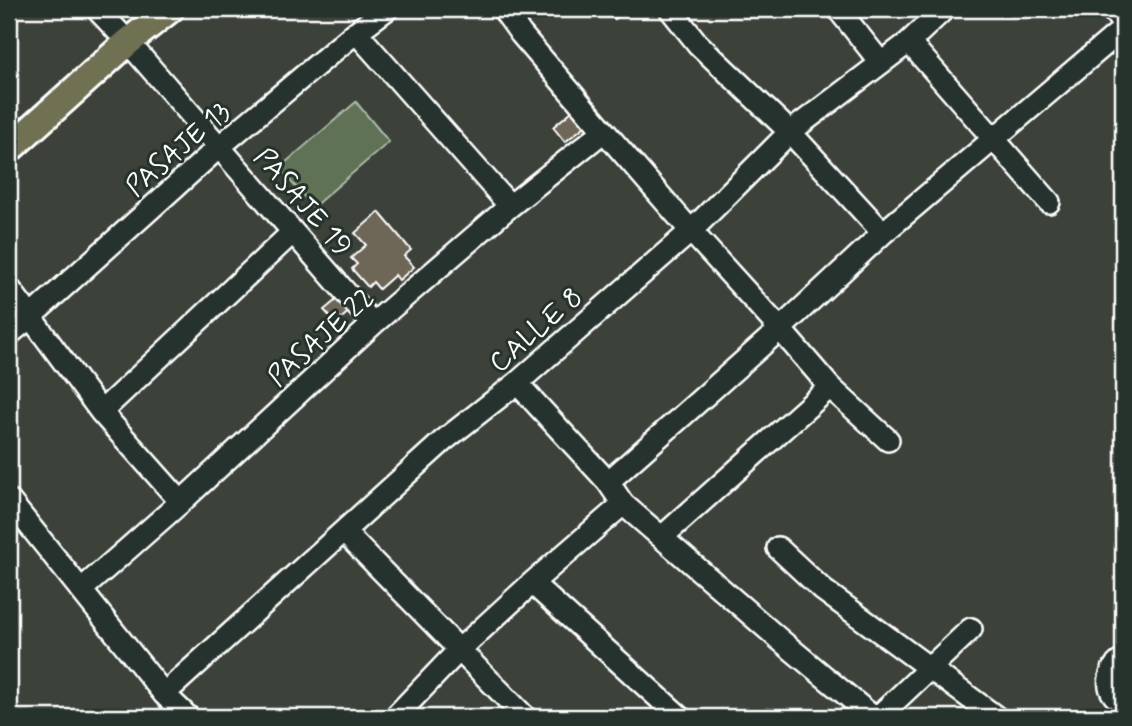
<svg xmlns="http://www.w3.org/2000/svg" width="1132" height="726" font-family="Mynerve,sans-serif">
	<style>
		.green { fill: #5e7255; stroke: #aeb8aa; stroke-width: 2 }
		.building { fill: #6e6657; stroke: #fff; stroke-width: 2 }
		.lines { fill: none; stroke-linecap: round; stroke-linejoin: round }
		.minor-casing { stroke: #fff; stroke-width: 26 }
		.major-casing { stroke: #fff; stroke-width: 32 }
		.minor { stroke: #26332d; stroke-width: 21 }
		.major { stroke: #706f52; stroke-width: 26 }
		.labels { text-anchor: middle; stroke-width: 6; stroke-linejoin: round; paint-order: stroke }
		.street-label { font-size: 28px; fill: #fff; stroke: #26332d }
	</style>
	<rect width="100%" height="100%" fill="#3c423a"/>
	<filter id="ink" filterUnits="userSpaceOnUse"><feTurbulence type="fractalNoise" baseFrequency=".0143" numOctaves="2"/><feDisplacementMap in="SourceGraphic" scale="14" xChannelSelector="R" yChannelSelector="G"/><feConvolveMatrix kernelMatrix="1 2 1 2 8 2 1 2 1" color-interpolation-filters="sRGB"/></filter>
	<g filter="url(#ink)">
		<path class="green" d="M356,102L389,142L313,207L279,168Z"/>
		<path class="building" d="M606,9H627L615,19Z
			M578,106L590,122L565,142L553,127Z
			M379,212L411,250L404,256L414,267L399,280L395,275L379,289L373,282L368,287L352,269L357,264L351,258L366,245L355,233Z
			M342,295L353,308L336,323L324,310Z"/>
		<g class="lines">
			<defs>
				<path id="minor" d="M97,9L128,42L373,324
					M503,9L521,34L604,131L691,231L780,329L830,387L888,440
					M670,9L698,44L790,132L883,233
					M838,9L881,63
					M1111,9L1123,22
					M356,32L510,206
					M909,42L1049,202
					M9,288L101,412L181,502
					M9,334L29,318L219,147L356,32L387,9
					M517,383L608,482L623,504L779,639L873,717
					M101,412L293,232
					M608,482L780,329L883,233L1123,29
					M9,500L164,694L188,717
					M344,532L525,717
					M662,537L830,387
					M778,548L823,590L996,717
					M532,583L680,717
					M81,590L181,502L373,324L510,206L604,131
					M1123,660C1111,666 1105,683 1114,695C1117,698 1120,700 1123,703
					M164,694L443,441L517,383L691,231L790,132L909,42L944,9
					M395,717L459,650L532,583L623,504
					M878,717L971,629"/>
				<path id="major" d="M9,149L128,42L170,9"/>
			</defs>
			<use href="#minor" class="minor-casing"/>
			<use href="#major" class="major-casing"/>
			<use href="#minor" class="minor"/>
			<use href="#major" class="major"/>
		</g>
	</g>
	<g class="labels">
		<g class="street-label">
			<text transform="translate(177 148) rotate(-41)" y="10">PASAJE 13</text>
			<text transform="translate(304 201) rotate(49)" y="10">PASAJE 19</text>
			<text transform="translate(535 329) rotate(-41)" y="10">CALLE 8</text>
			<text transform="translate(320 336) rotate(-42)" y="10">PASAJE 22</text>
		</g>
	</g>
	<rect width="1132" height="726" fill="none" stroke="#26332d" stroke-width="35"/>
	<rect x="18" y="18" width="1097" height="691" fill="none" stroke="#fff" stroke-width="2.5" filter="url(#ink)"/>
</svg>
